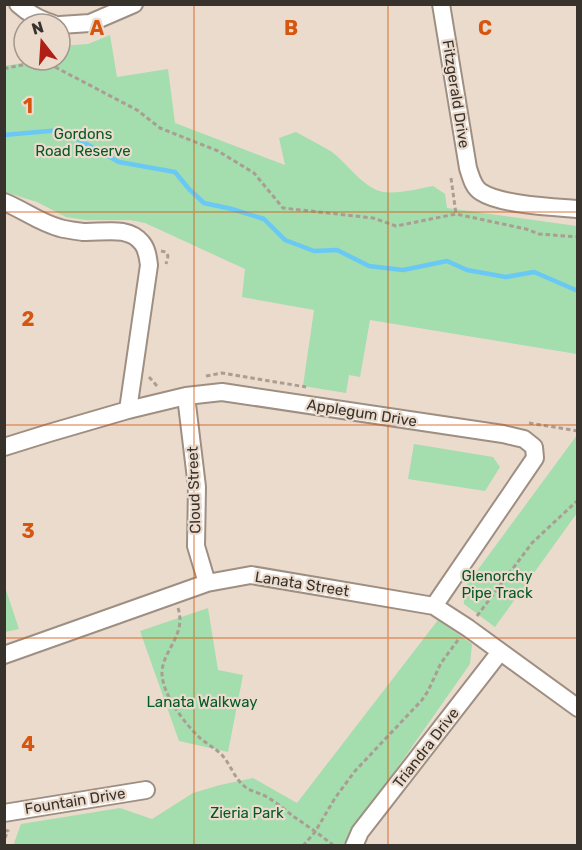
<svg xmlns="http://www.w3.org/2000/svg" width="582" height="850" font-family="Rubik,sans-serif">
	<style>
		.green { fill: #a4ddae }
		.lines { fill: none; stroke-linecap: round; stroke-linejoin: round }
		.stream { stroke: #69c9f4; stroke-width: 4.5 }
		.minor-casing { stroke: #9e8f82; stroke-width: 20 }
		.path { stroke: #aa9d92; stroke-width: 3; stroke-dasharray: 4.5 3; stroke-linecap: butt }
		.minor { stroke: #fff; stroke-width: 16 }
		.grid { fill: none; stroke: #d6550f; stroke-width: 1.5; stroke-opacity: 0.55 }
		.labels { text-anchor: middle; stroke-width: 4.5; stroke-linejoin: round; paint-order: stroke }
		.street-label { font-size: 15px; fill: #38322c; stroke: #ebdbcd }
		.park-label { font-size: 15px; fill: #045a26; stroke: #ebdbcd }
		.grid-label { font-size: 20px; text-anchor: middle; font-weight: bold; fill: #d6550f; stroke: #ebdbcd; stroke-width: 4.5; stroke-linejoin: round; paint-order: stroke }
	</style>
	<rect width="100%" height="100%" fill="#ebdbcd"/>
	<path class="green" d="M110,35L117,77L168,69L175,123L285,165L279,138L296,132C308,139 321,145 332,152C348,164 363,188 383,192C399,194 417,189 433,186L445,194L447,208L577,226V354L370,320L360,377L349,375L346,393L303,386L314,310L242,297L245,269L145,223L130,220H86L66,217L37,202L5,192V66L39,60H60V46L88,44Z
		M577,435V513L495,627L464,604L463,590Z
		M414,444L493,457L500,467L485,491L408,479Z
		M5,587L19,629L5,632H4Z
		M208,608L218,670L243,675L228,752L179,741L140,631Z
		M438,620L472,644L470,664L343,845L13,846L21,824L120,808L152,819L193,793L220,785L253,778L297,803Z"/>
	<g class="lines">
		<path class="stream" d="M4,135L61,130L119,162L175,172L189,189L204,203L232,209L264,219L285,240L314,251L337,250L369,266L403,270L447,261L467,270L506,277L534,272L578,291"/>
		<defs>
			<path id="minor" d="M18,4C29,14 40,20 54,24
				M441,4L468,168C471,177 473,187 481,192C501,205 553,207 578,209
				M60,25L90,23L134,4
				M4,202C24,210 40,223 60,228C67,230 76,231 83,232C102,233 128,225 142,243C147,249 148,257 149,265L128,410
				M186,396L197,487L196,546L207,583
				M4,447L49,433L128,410L186,396L222,392L503,434L524,439L534,447L535,458L434,606
				M4,655L207,583L251,575L434,606L468,628L578,708
				M4,813L146,790
				M354,846L360,832L500,652"/>
		</defs>
		<use href="#minor" class="minor-casing"/>
		<path class="path" d="M55,67L137,110L160,128L218,151L254,173L283,208L373,218L396,226L456,214L526,229L539,234L578,237
			M4,69C21,64 38,63 55,67L56,60
			M451,178L456,214
			M161,251L166,252L168,256L166,264
			M206,376L222,373L306,387
			M149,377L157,386H159
			M529,423L578,431
			M178,608C188,638 156,654 163,681C167,700 186,725 200,738C207,744 215,748 222,755C230,764 234,777 243,785C250,792 259,792 267,797C276,802 285,810 293,816C307,826 321,835 334,846
			M477,616L532,543L578,500
			M4,830L8,831L4,840
			M303,846L315,832L335,798L355,771L422,700L428,691L441,663L458,640"/>
		<use href="#minor" class="minor"/>
	</g>
	<path class="grid" d="M194,4V846M388,4V846M4,212H578M4,425H578M4,638H578"/>
	<g class="labels">
		<g class="street-label">
			<text transform="translate(456 94) rotate(81)" y="5">Fitzgerald Drive</text>
			<text transform="translate(362 413) rotate(9)" y="5">Applegum Drive</text>
			<text transform="translate(194 490) rotate(-92)" y="5">Cloud Street</text>
			<text transform="translate(302 584) rotate(9)" y="5">Lanata Street</text>
			<text transform="translate(426 748) rotate(-52)" y="5">Triandra Drive</text>
			<text transform="translate(75 801) rotate(-9)" y="5">Fountain Drive</text>
		</g>
		<g class="park-label">
			<text x="83" y="139">Gordons<tspan x="83" dy="17">Road Reserve</tspan></text>
			<text x="497" y="581">Glenorchy<tspan x="497" dy="17">Pipe Track</tspan></text>
			<text x="202" y="707">Lanata Walkway</text>
			<text x="247" y="818">Zieria Park</text>
		</g>
	</g>
	<g class="grid-label">
		<text x="97" y="35">A</text>
		<text x="291" y="35">B</text>
		<text x="485" y="35">C</text>
		<text x="28" y="113">1</text>
		<text x="28" y="326">2</text>
		<text x="28" y="538">3</text>
		<text x="28" y="751">4</text>
	</g>
	<rect width="582" height="850" fill="none" stroke="#38322c" stroke-width="12"/>
	<g transform="translate(42 42) rotate(343)"><circle r="28" fill="#ebdbcd" stroke="#a3978d" stroke-width="1.5"/>
	<path d="M0-4.5L10 22L0 15L-10 22Z" fill="#af1f16"/>
	<text y="-9" font-size="16" font-weight="bold" text-anchor="middle" fill="#38322c">N</text>
	</g>
</svg>
